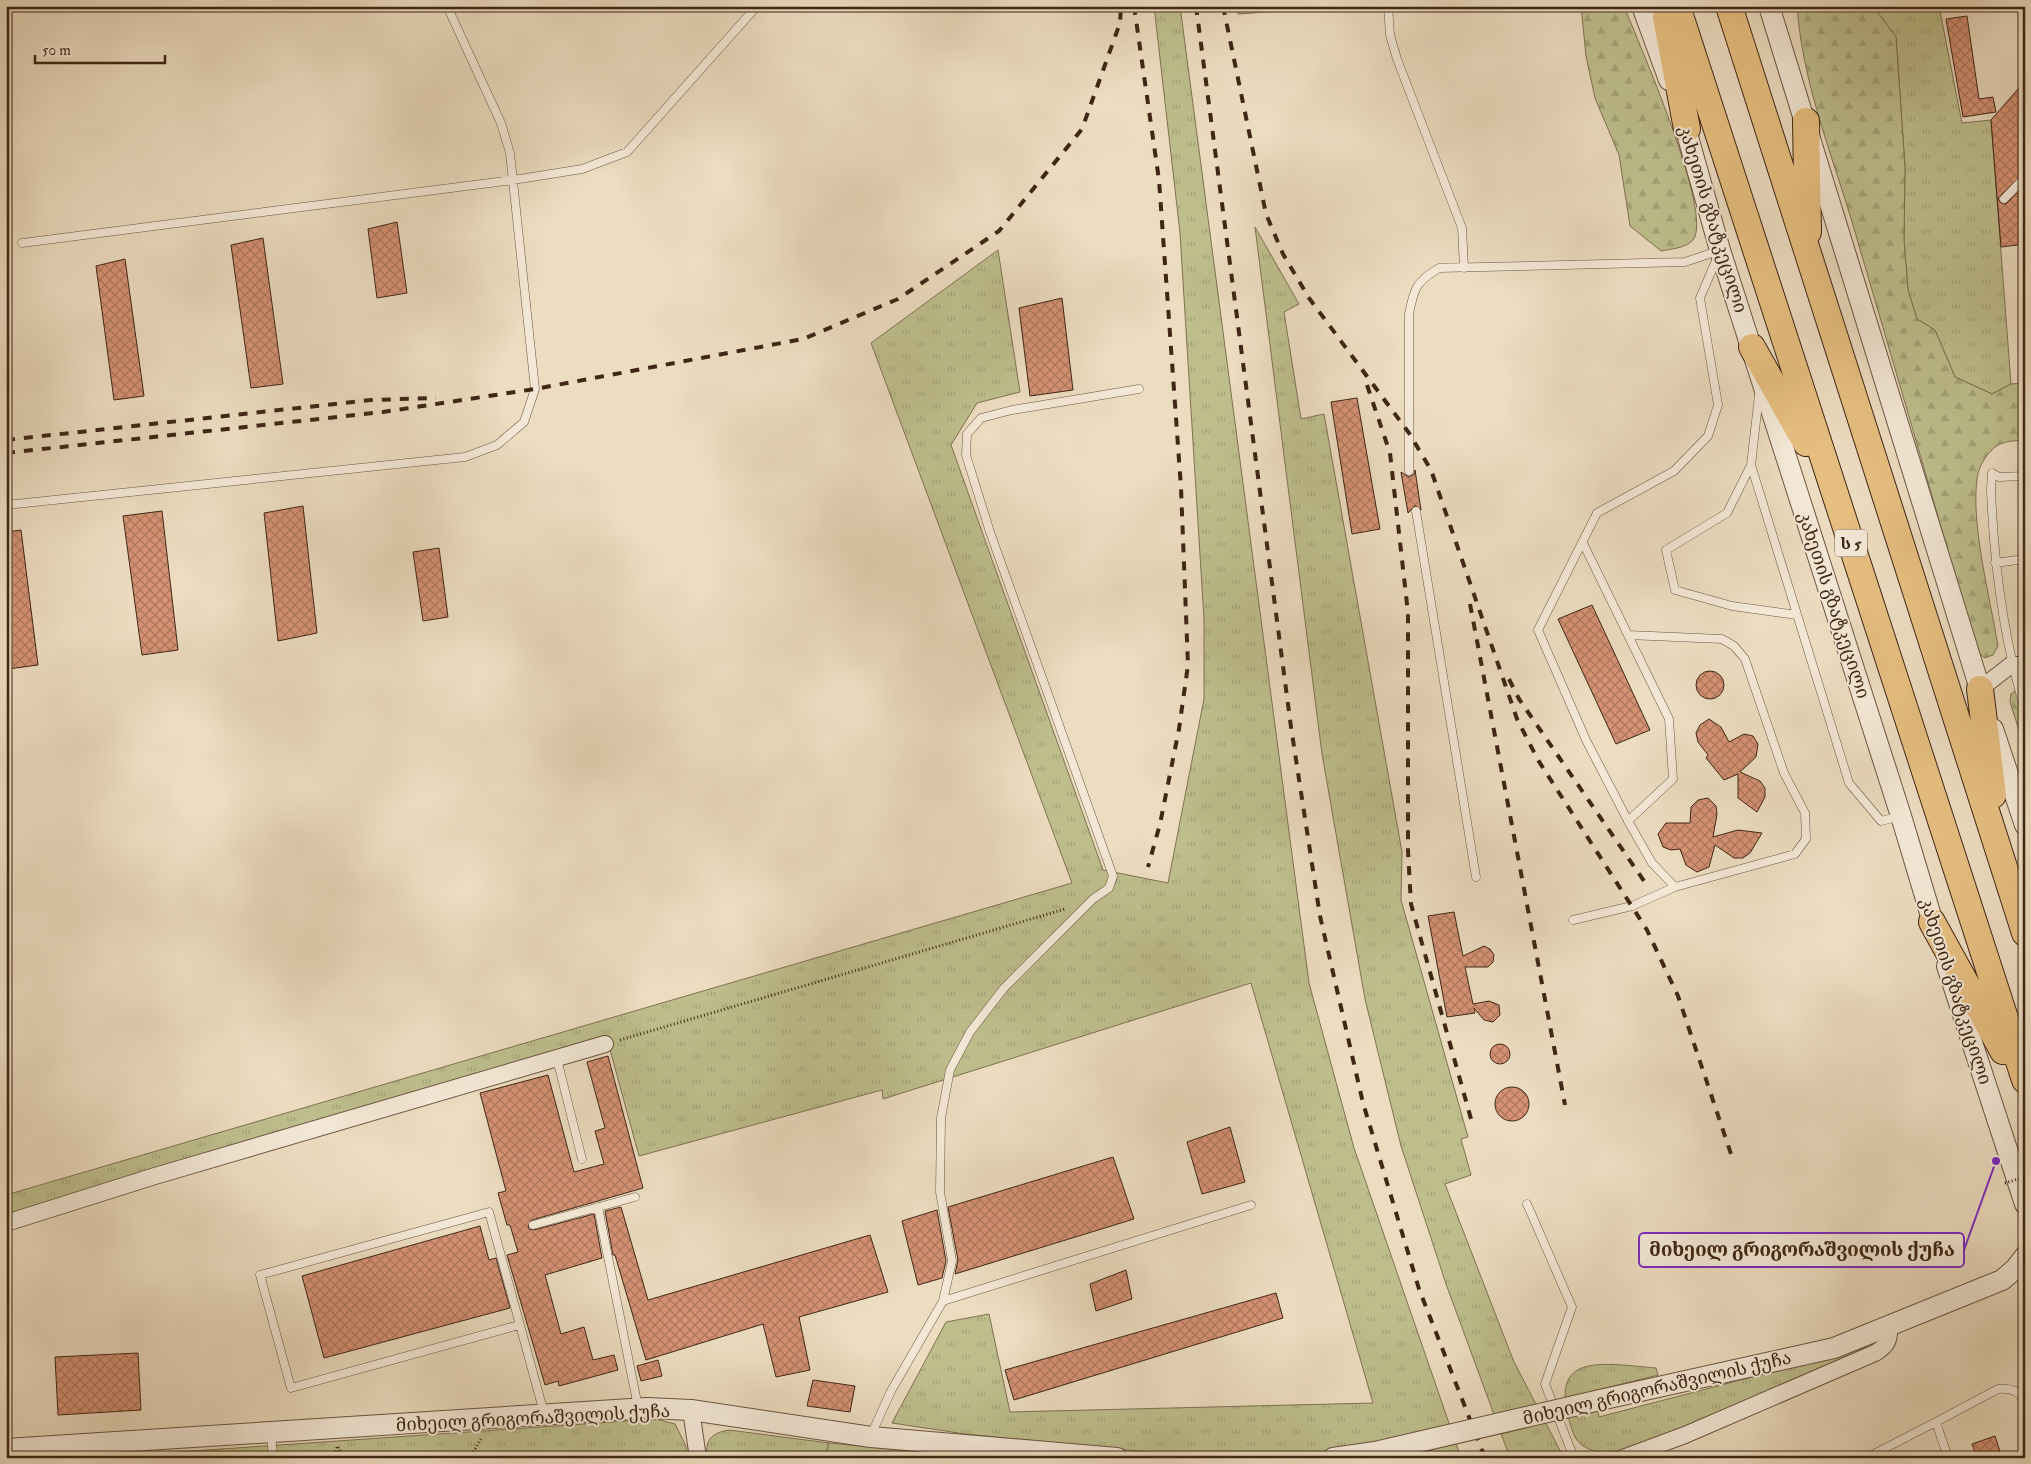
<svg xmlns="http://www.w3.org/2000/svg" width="2031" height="1464" font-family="'IM FELL Double Pica','Noto Serif Georgian',serif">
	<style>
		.grass { fill: url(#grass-tufts); stroke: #7e7251 }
		.forest { fill: url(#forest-firs); stroke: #7e7251 }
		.garden { fill: #bebe8d; stroke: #7e7251 }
		.building { fill: url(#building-cross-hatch); stroke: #3f2615 }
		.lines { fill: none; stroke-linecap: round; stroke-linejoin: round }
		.service-casing { stroke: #6a5440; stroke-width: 9 }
		.minor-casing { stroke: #6a5440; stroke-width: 18 }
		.tertiary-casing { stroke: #6a5440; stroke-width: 22 }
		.trunk-casing { stroke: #3f2615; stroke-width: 28 }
		.path { stroke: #3f2615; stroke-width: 3; stroke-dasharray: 1 2.5; stroke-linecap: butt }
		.service { stroke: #f3e8d6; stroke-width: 8 }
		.minor { stroke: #f3e8d6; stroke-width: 16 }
		.tertiary { stroke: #f3e8d6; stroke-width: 20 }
		.trunk { stroke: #e6be80; stroke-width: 26 }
		.rail { stroke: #3f2615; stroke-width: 4; stroke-dasharray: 9 9; stroke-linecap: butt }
		.tertiary-bridge-casing { stroke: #6a5440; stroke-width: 22; stroke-linecap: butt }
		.path-bridge { stroke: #3f2615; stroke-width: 3; stroke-dasharray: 1 2.5; stroke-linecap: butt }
		.tertiary-bridge { stroke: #f3e8d6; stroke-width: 20 }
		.labels { text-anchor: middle; stroke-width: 4; stroke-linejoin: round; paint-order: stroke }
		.shield { fill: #f3e8d6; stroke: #75604f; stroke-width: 1 }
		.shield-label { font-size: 16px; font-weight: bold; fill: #3f2615 }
		.street-label { font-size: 18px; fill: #3f2615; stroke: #f3e8d6 }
		.leader { fill: none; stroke: #7b2cbf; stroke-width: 2 }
		.callout-dot { fill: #7b2cbf; stroke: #f3e8d6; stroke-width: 2 }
		.callout { fill: #f3e8d6; stroke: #7b2cbf; stroke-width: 2 }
		.callout-label { font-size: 19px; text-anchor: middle; font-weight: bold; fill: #3f2615 }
	</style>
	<defs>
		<pattern id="grass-tufts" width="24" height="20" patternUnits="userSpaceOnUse" patternTransform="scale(1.25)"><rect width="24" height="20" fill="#bebe8d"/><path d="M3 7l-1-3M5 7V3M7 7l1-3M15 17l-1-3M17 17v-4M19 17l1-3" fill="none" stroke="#a4a379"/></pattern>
		<pattern id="forest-firs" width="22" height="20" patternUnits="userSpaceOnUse" patternTransform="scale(1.25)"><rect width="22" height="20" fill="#bebe8d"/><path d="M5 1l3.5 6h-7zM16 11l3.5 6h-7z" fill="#a4a379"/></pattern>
		<pattern id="building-cross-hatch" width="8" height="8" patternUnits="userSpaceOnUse" patternTransform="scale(1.25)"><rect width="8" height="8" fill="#d59274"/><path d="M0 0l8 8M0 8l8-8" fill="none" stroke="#ae775e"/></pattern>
	</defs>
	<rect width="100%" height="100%" fill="#ecdcc0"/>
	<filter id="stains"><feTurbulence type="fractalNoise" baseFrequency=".004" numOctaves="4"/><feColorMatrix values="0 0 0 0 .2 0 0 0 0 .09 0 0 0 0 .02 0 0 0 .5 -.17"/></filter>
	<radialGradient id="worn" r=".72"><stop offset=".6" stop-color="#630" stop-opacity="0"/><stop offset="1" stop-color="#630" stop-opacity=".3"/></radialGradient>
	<path class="grass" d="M1154,6H1180L1309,983L1354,1148L1461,1458H1385L1347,1451L1268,1458H1209L965,1434L892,1423L946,1322L989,1314L1010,1412L1373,1403L1251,983L883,1099L882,1090L639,1156L606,1035L6,1216V1195L1072,883L871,343L998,250L1020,392L977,403L951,445L1103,870L1168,883L1204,699V619L1180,233Z
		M1236,6H1349L1238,14Z
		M1873,6H1939L1962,123L1991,120L2011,384L1992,394L1955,377L1935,330L1917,319L1908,290L1904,240L1905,167L1896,37Z
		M1255,227L1299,304L1284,312L1301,419L1324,414L1402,852L1401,900L1468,1137L1461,1139L1471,1175L1445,1184L1514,1362L1564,1458H1510L1446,1284L1401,1146L1365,999L1322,754Z
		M1867,1347L1866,1352C1794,1383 1723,1418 1649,1441C1636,1446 1615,1454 1601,1452C1590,1451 1579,1446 1574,1435C1543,1351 1598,1363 1656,1368L1658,1375L1594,1391L1599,1417Z
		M656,1419L675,1424L686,1446L688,1458H91Z
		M729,1430L829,1443L825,1458H707C705,1440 711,1433 729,1430Z"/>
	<path class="forest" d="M1581,6H1624C1638,42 1714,213 1693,240C1686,248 1671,249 1661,251L1630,226L1619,155L1595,98L1586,56Z
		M1797,6H1873L1896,37L1905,167L1904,240L1908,290L1917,319L1935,330L1955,377L1992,394L2011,384L2025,383V440C2012,441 1998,441 1990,452C1983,459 1978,470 1977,479C1971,526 1990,597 1998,646L1993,655L1985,658L1977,652C1937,512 1896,372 1855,232C1833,156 1803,87 1797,6Z
		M2015,691L2025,710V749L2010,702L2011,694Z"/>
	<path class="garden" d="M829,1443L984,1458H825Z"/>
	<path class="building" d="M1967,16L1979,99L1993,97L1996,112L1963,117L1946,19Z
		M2025,81V172L1998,198L2001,203L2006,204L2025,185V244L2001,247L1991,120Z
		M397,222L407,293L377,298L368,229Z
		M263,238L283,384L251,388L231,245Z
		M125,259L144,396L114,400L96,266Z
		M1062,298L1073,390L1030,396L1019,308Z
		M1357,398L1380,529L1352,534L1331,402Z
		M1415,470L1421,510L1415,506L1408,513L1401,472L1409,477L1414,474Z
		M303,506L317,633L278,641L264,513Z
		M162,511L178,650L142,655L123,516Z
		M21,530L38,665L8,669L6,532Z
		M439,548L448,617L423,621L413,552Z
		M1592,605L1650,730L1616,744L1558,619Z
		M1696 685a14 14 0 1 1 28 0a14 14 0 1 1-28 0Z
		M1709,719L1721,727L1729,742L1744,734L1753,736L1758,744L1756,757L1740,772L1760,781L1765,788V797L1757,812L1738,798V774L1724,780L1706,758L1708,755L1698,742L1696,733L1700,725Z
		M1708,798L1716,806L1717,814L1713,837L1738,830L1762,833L1750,853L1743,858H1734L1715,845L1709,867L1697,872L1686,865L1680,849L1671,850L1663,847L1658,834L1666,823H1690L1691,807L1698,800Z
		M1454,912L1463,956L1484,946L1490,949L1494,955L1493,962L1488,967H1465L1473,1004L1489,1001L1499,1005L1500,1015L1493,1022L1484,1020L1474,1008L1475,1013L1447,1017L1428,916Z
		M1490 1054a10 10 0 1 1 20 0a10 10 0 1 1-20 0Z
		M608,1056L643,1188L532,1220L528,1226L529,1229L534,1230L594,1214L602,1258L545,1275L561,1334L584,1327L593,1360L614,1355L618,1370L559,1386L558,1381L545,1385L507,1255L518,1252L510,1225H507L498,1193L506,1191L480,1093L548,1075L574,1172L604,1164L595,1131L605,1128L587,1062Z
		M1495 1104a17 17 0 1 1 34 0a17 17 0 1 1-34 0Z
		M1230,1127L1245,1182L1202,1194L1187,1142Z
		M1113,1157L1134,1219L955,1274L958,1260L948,1207Z
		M621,1207L648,1300L870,1235L888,1292L799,1317L810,1370L776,1377L763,1324L646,1360L615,1255H613L605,1211Z
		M937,1210L946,1261L942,1278L918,1285L902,1221Z
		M480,1226L489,1260L496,1258L510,1308L324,1358L302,1276Z
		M1126,1270L1132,1299L1096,1311L1090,1284Z
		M1276,1293L1283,1318L1014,1400L1005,1370Z
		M138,1353L141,1410L58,1415L55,1357Z
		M658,1360L662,1376L641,1381L637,1366Z
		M813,1380L855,1386L850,1412L807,1406Z
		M1995,1436L2002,1458H1977L1972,1444Z"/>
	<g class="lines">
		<defs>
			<path id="service" d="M1388,6L1390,35L1397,59L1462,228L1464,268
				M2004,199L2025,177
				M22,243L513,180L582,169L627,152L757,6
				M1759,395L1751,465L1849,783L1881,821L1901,816
				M1751,465L1727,513L1666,550L1675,590L1732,606L1797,615
				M1409,471V314C1414,288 1416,282 1439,268L1685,262L1718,251
				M2025,476L1999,477L1992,473L1991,490C1994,565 2003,638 2025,710
				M6,505L465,457L497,445L524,422L535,389L510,153L501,123L447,6
				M1416,511L1476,877
				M1583,543L1669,719L1673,779L1628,821
				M1995,563L2025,559
				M1675,887L1652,863L1628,821L1586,740L1538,630L1597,513L1674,471L1708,436L1718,405L1700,298L1718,256
				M1573,920L1632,906L1675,887L1795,854L1806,839L1805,813L1784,773L1745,659L1734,646L1722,639L1628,635
				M557,1059L582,1159
				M1527,1204L1572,1307L1545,1384L1574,1458
				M598,1207L638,1407
				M533,1225L635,1197
				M943,1301L952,1261L940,1192L941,1118L950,1070L970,1032L1004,988L1093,899L1109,888L1113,876L990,532L966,455L967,434L981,418L1012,410L1139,389
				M519,1325L291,1388L260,1275L489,1212L544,1413
				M1936,1422L1998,1389C2011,1388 2020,1390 2025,1404
				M271,1433L273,1458
				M871,1435L891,1391L943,1301L1251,1205
				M1866,1458L1936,1422L1948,1458"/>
			<path id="minor" d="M1980,689L2011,665H2025
				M6,1223L155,1176L605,1044
				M691,1410L698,1458
				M1623,1458L1685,1435L1875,1353C1887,1346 1890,1340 1889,1326"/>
			<path id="tertiary" d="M1642,6L1669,80
				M1769,6L1984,702
				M1682,116L1720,250L1901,816L1937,936
				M1993,729L2025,825
				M1947,966L2025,1204
				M1600,1400L1834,1348L2002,1280L2015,1269L2025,1256
				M6,1449L647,1408L691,1410L871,1437L1117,1458
				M1333,1458L1375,1452"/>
			<path id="trunk" d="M1677,6L2025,1080
				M1729,6L2025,933
				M1666,17L1687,129
				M1806,121L1808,232
				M1752,347L1806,443
				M1980,689L1993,795
				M1932,922L2003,1051"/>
		</defs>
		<use href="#service" class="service-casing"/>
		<use href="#minor" class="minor-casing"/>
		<use href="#tertiary" class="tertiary-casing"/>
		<use href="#trunk" class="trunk-casing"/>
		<path class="path" d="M620,1040L1065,909
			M338,1447L344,1458
			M333,1458L338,1445
			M470,1458L482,1437"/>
		<use href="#service" class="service"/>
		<use href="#minor" class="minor"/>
		<use href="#tertiary" class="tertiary"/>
		<use href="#trunk" class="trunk"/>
		<path class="rail" d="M1134,6L1159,180L1181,488L1188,665L1179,729L1160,824L1148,867
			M1196,6L1291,727L1320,916L1363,1103L1419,1289L1485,1458
			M1223,6L1266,214L1283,254L1309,298L1409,433L1431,470L1517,719L1538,760L1647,930L1678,996L1732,1157
			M1367,385L1390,453L1408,613V851L1411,904L1471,1119
			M6,440L371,400L436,398
			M6,453L383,412L535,389L803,339L898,299L999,231L1082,129L1120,23L1121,6
			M1470,604L1565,1105
			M1509,679L1519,699L1644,881"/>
		<defs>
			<path id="tertiary-bridge" d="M1375,1452L1600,1400"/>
		</defs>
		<use href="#tertiary-bridge" class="tertiary-bridge-casing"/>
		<path class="path-bridge" d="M2005,1183L2025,1177"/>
		<use href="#tertiary-bridge" class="tertiary-bridge"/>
	</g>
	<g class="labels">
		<rect class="shield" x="1835" y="529.5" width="32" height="27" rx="4"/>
		<g class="shield-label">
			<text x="1851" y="549">ს 5</text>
		</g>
		<g class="street-label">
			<text transform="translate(1713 219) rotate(73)" y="6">კახეთის გზატკეცილი</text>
			<text transform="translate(1834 605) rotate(72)" y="6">კახეთის გზატკეცილი</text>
			<text transform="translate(1956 991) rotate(72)" y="6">კახეთის გზატკეცილი</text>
			<text transform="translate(1657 1388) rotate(-13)" y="6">მიხეილ გრიგორაშვილის ქუჩა</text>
			<text transform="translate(533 1418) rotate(-3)" y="6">მიხეილ გრიგორაშვილის ქუჩა</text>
		</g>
	</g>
	<path class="leader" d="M1996 1161L1964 1250"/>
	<circle class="callout-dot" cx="1996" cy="1161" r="5"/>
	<rect class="callout" x="1639" y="1233" width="325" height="34" rx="5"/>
	<g class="callout-label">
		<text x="1802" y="1256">მიხეილ გრიგორაშვილის ქუჩა</text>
	</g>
	<rect width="2031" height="1464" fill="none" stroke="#ecdcc0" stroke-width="25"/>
	<rect x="8" y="8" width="2016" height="1449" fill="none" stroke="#3f2615" stroke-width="2.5"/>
	<rect x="12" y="12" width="2006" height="1439" fill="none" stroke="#3f2615"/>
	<path d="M35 55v8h130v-8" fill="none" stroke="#3f2615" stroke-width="2.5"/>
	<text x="42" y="55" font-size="15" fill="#3f2615" stroke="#f3e8d6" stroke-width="4" paint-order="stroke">50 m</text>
	<rect width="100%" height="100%" filter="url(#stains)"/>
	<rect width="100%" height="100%" fill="url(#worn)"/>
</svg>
